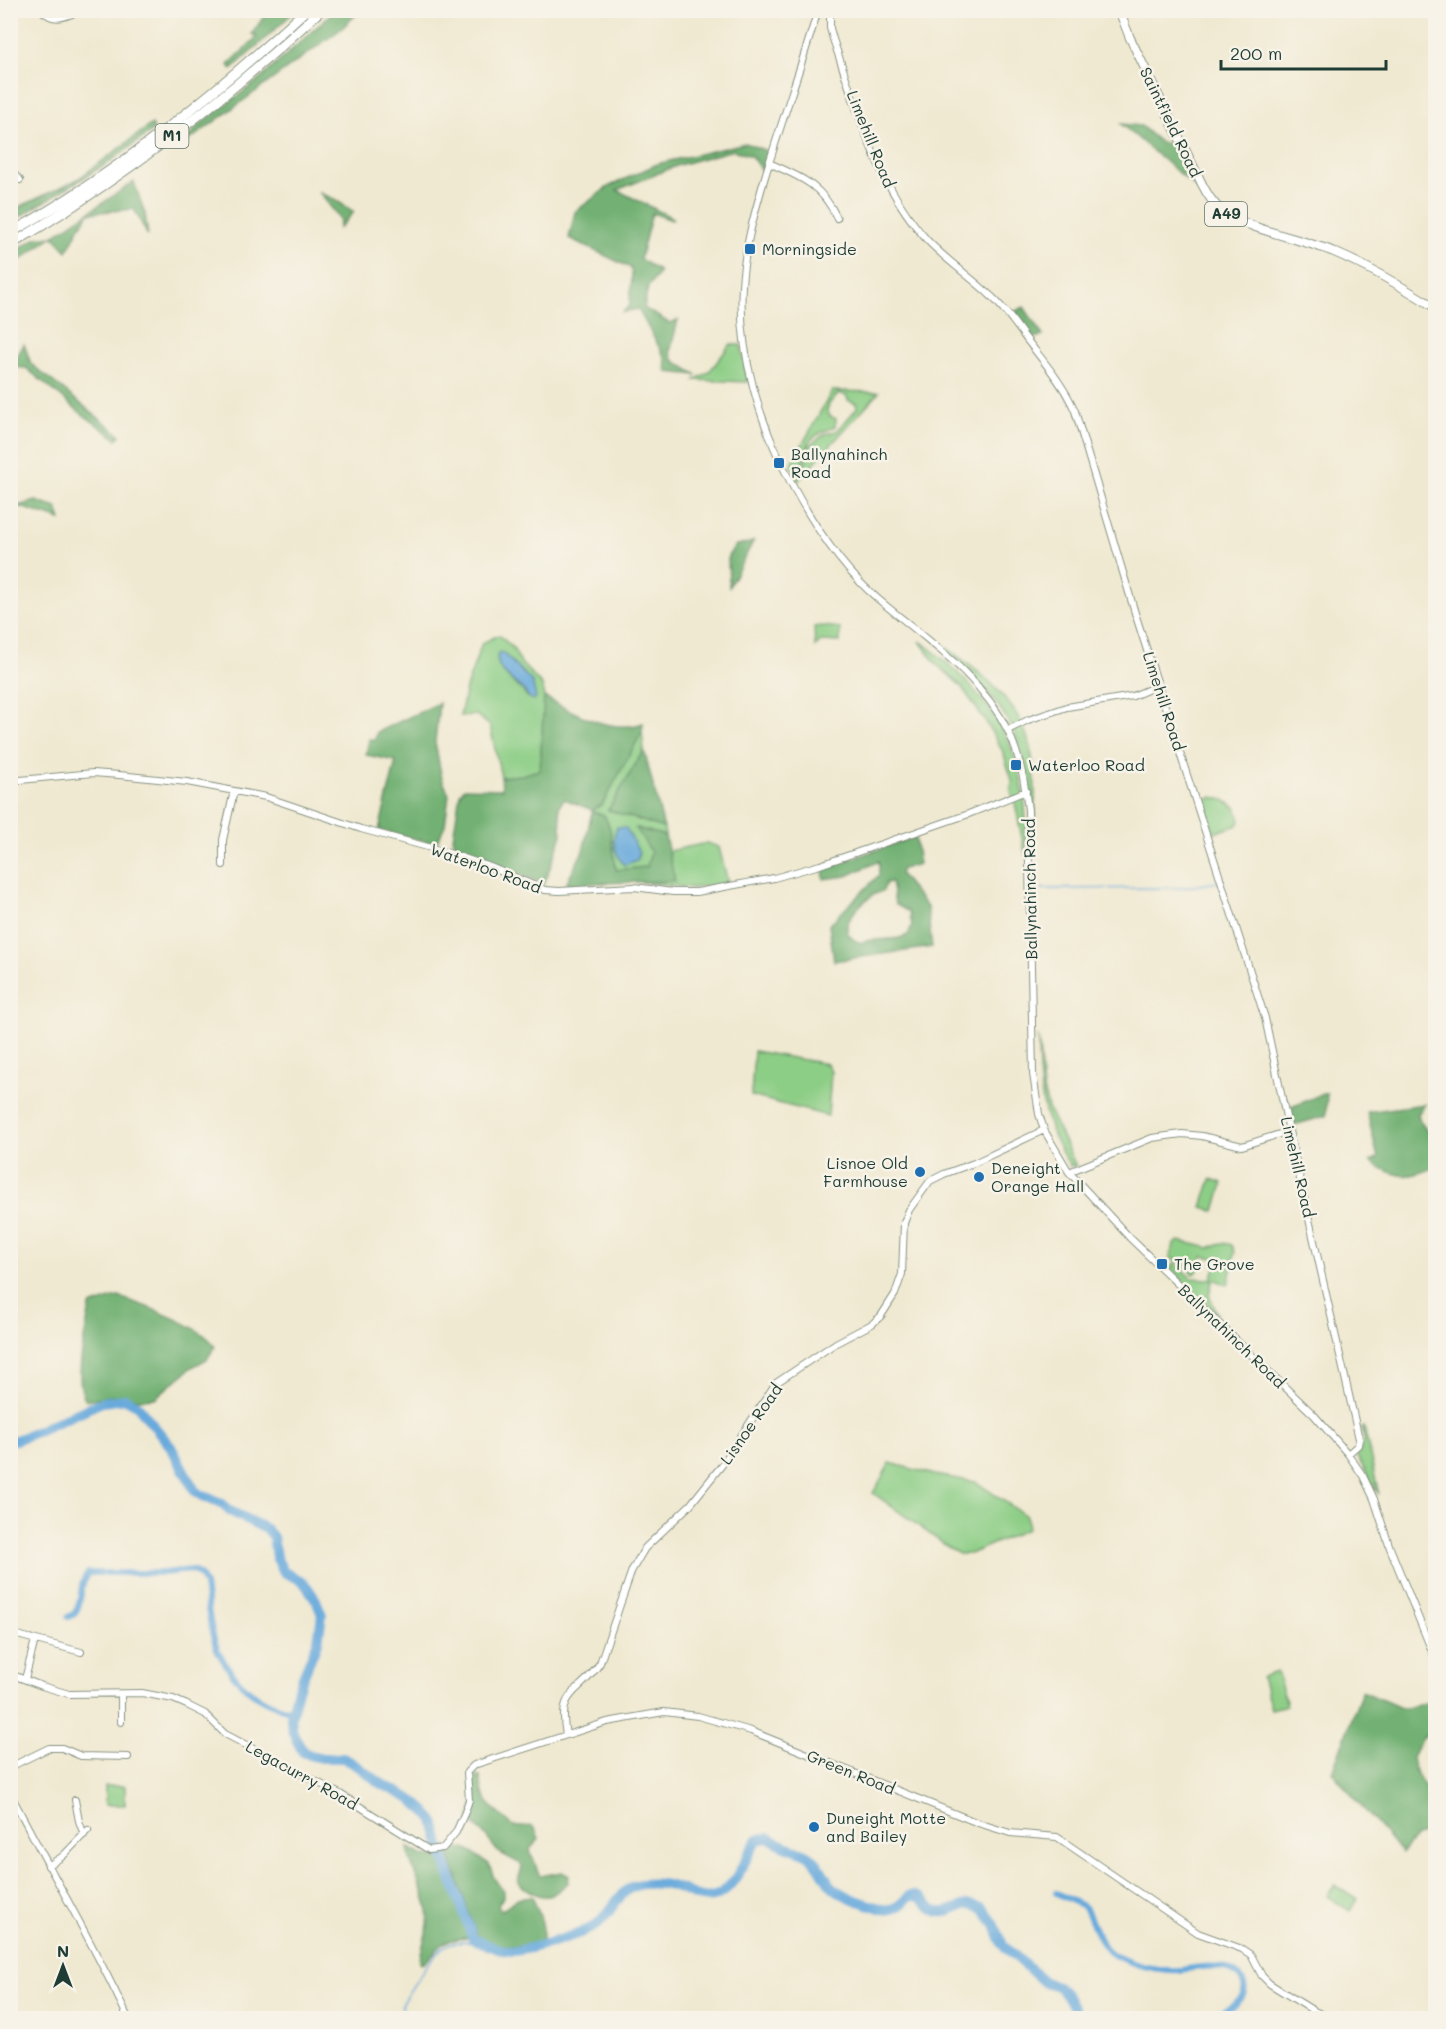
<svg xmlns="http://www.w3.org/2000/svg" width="1446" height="2029" font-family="Mali,sans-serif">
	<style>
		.green { fill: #8dce86; stroke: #56865d; stroke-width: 1.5; fill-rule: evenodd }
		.forest { fill: #72b173; stroke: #487754; stroke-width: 1.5; fill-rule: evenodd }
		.water { fill: #69aadc; stroke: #447488; stroke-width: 1.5 }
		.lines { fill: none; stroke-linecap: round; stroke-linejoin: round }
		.stream { stroke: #69aadc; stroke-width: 1.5 }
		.canal { stroke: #69aadc; stroke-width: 6 }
		.river { stroke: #69aadc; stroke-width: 10 }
		.minor-casing { stroke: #889382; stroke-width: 8 }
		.major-casing { stroke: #889382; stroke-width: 10 }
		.highway-casing { stroke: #889382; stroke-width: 11 }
		.minor { stroke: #fff; stroke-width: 6 }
		.major { stroke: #fff; stroke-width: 8 }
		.highway { stroke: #fff; stroke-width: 9 }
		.poi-dot { fill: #1f6fb2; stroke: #f7f3e8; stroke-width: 2 }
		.labels { text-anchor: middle; stroke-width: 5; stroke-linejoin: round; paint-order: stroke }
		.shield { fill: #f7f3e8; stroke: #60746a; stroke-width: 1.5 }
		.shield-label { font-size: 15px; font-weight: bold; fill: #1f3d34 }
		.street-label { font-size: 16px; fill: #1f3d34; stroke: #f7f3e8 }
		.poi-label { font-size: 16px; fill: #1f3d34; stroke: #f7f3e8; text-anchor: start }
	</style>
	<rect width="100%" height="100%" fill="#f7f3e8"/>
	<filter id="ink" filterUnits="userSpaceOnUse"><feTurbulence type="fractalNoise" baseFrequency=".0167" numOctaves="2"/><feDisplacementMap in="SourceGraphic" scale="12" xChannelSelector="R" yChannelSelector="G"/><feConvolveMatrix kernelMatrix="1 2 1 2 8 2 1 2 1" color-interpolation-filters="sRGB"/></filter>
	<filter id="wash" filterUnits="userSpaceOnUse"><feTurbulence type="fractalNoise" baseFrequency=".008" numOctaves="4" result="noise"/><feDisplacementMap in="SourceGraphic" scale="24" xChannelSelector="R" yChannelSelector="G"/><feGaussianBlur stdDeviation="1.35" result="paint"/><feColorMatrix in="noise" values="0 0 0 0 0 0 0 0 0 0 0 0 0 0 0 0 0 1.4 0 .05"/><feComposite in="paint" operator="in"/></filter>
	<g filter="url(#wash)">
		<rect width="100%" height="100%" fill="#f0e9d1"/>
		<path class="green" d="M730,345H741L748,382L695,380L709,372Z
			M832,391L879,392L797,482L796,477L806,461L810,445L825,434L837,431L857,408L856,403L848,400L847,396L839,393L829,404L827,411L830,416L836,419L835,427C794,441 817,448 796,471L793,469L791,465Z
			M823,626L840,628V642L821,641L815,647L814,627Z
			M927,633C962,660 1004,685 1023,726C1037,756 1035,794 1035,827C1031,791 1026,752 1008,721C988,686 956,660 927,633Z
			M499,635L513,648L521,663L542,685L544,697L540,770L522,775L501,777L490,726L476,715L460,716L466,688L482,643ZM498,653H502L526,675L528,698C520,684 493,673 498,653Z
			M920,641C966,675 1007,718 1020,775C1027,802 1026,831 1026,858L1015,803L1011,792L1012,780L1003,752L984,719L961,686L936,664Z
			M642,731L644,750L609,810L664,828L665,836L638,828L651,852L647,867L616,870L610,829L604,815L592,812V810L602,805Z
			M1213,797L1224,800L1236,807L1240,821L1238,825L1214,833L1203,800Z
			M707,843L719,847L728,883L693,888L641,882L674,881L668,851Z
			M1038,1036L1043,1089L1048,1108L1076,1166H1070C1040,1120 1039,1089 1038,1036Z
			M754,1051L827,1064L831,1072L828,1116L751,1096Z
			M1211,1179L1223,1183L1215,1211L1202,1207Z
			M1179,1241L1210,1248C1218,1243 1223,1242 1232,1245L1235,1252L1228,1285L1213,1279L1209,1295L1218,1315L1170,1268L1175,1263L1191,1278L1211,1279L1218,1259L1203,1256L1197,1272L1193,1274L1182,1263L1170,1258L1174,1244Z
			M1364,1427L1379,1495L1357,1457L1364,1440L1362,1428Z
			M890,1463L935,1475L976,1482L1026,1516L1028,1523L1027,1529L970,1554H959L952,1550L873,1493Z
			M1277,1672L1287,1705L1271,1709L1262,1677Z
			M105,1786H125V1805H105Z
			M1335,1885L1357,1899L1350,1911L1327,1896Z"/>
		<path class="forest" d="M335,10L360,11L341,29L180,147L199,125L260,79Z
			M280,11H295L232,69L228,65L257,37L252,34L267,12L277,13Z
			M152,124L154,130L105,165L11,222V211L78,179Z
			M1121,124L1141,126L1161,143L1178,144L1199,190Z
			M745,143L767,151L762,171L751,156L733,150L679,165L617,190L673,218L672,220L652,213L640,259L660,272L648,287L644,308L669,323L678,320L670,352L674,361L697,375L667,372L665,358L638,309L623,312L630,305C629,292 634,281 631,268L569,238L575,212L608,187L657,164Z
			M134,182L145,214L148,236L134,209L89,213L81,225L67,251L53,236L11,267V254L36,238L53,236Z
			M320,193L334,199L354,212L339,228L340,219Z
			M1024,307L1043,336L1034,338L1014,312Z
			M24,344L31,364L120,435L117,439L82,414L26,368L11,367V360H15Z
			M36,501L57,508L61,520L18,506Z
			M754,540L729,587L728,556L736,545L750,543Z
			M544,697C572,712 612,735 643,723L642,732L602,805L592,810L564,799L559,806L562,835L544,884L457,850L453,838L460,793L464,788L502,789L501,777L522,775L540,770Z
			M439,703L435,742L442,779L449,794L445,825L436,844L379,830L396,761L366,755L369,739L375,740L377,732Z
			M644,750L664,828L608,810Z
			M592,812L604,815L610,829L616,870L647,867L651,852L636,828L665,836L675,881L566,884L583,851Z
			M915,837L919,864L902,869L900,874L927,907L932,947L834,961L829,925L879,875V861L847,876L824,879L823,868ZM891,882L895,904L909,912L912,925L908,935C895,942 880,938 866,941C862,943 857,942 853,939C835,927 862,902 873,895C876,893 879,893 882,891C884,889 885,886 886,883Z
			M1327,1093L1326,1116L1294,1125L1290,1107C1303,1104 1313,1096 1327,1093Z
			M1425,1104L1418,1114L1420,1121L1435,1142V1167C1408,1180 1394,1178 1370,1161L1378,1158L1367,1112Z
			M119,1297C140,1304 206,1327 215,1347L207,1359L192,1367L155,1398L140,1399L111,1396L86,1400C72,1383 87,1328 90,1306L113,1298Z
			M1362,1691L1401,1708H1406L1435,1701V1730L1422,1738L1412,1757L1414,1769L1435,1804V1830L1416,1836L1402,1853L1332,1772Z
			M477,1775L480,1777C482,1799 487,1803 503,1817C506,1819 511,1825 514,1826C529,1831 532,1817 539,1839L530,1849V1853C536,1860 536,1872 540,1876L562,1872L569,1876L568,1883C563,1887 557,1892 552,1895C542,1900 523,1889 518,1881L522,1867L521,1864L498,1852L484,1834L470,1820L475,1799L474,1777Z
			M408,1847L423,1856L440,1857L470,1936L469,1938C437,1940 444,1945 423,1964L420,1963C420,1945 431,1929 428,1911C425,1889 409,1869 408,1847Z
			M465,1848L489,1864L494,1878L503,1891V1897L498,1905L500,1910L506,1908C512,1900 520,1897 531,1896L533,1898C538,1912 548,1929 540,1943C517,1948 499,1948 477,1937L449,1854L456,1849Z"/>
		<path class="water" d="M502,652L532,682L536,698L533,700C527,697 527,694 523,690C512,679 494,670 498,653Z
			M617,827L626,828L639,852L637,860L624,865C615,854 611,840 617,827Z"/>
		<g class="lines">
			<path class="stream" d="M1036,889L1181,888L1218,882
				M404,2018L401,2004C412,1989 432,1951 449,1944C456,1941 465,1943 473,1942V1939"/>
			<path class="canal" d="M68,1617C85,1612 77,1585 88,1573H164L192,1570L200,1575L205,1585C208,1605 210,1635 219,1653C236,1685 258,1703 293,1711
				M1056,1893L1085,1907C1095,1926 1098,1949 1120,1958C1137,1966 1161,1971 1179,1970C1194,1969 1209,1964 1225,1968C1231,1970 1240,1975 1243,1982C1252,2003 1218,2013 1204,2018"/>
			<path class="river" d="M10,1440H16L33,1433L102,1402L126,1399L137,1405L171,1447L195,1491L203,1496L219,1502L230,1511L266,1529L273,1537L276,1557L284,1572L302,1581L308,1588L316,1600L322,1615L318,1641L298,1689L291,1717L292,1730L297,1741L303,1752L313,1756L322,1758H343L351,1762L382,1784L411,1799L425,1811L434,1821L443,1856L473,1939C486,1944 499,1951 513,1951C528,1950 584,1934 596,1925C615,1911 617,1888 642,1884C653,1883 664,1883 674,1887C688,1891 703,1903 718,1895C738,1884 745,1857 758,1839L770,1838C781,1847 796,1848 808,1855C819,1861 823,1876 831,1885C843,1898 866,1903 882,1909C894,1911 903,1905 909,1896C925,1893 927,1910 940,1912C950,1914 958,1906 968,1905C972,1905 977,1907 982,1908L994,1923L1003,1945L1044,1982L1058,1986L1066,1995L1080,2018"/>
		</g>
	</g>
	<g filter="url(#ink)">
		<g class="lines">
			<defs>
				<path id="minor" d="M41,10C55,23 66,17 81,10
					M818,10C801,67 781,123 764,180C754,215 744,250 742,286C738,354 760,424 791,483C813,524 841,568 878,599C924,638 981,675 1008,731C1020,755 1025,783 1028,810L1033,1074L1039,1114L1044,1130L1069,1172L1130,1238L1314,1415L1348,1454L1363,1476L1374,1499L1390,1548L1436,1661
					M830,10V28L833,39C857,109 876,183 927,240C947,261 971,277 992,297C1004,308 1014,322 1024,336C1042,360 1063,383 1075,411L1135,613L1265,1018L1289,1131L1359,1439L1358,1445L1348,1454
					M769,163C801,177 822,185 837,218
					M10,170L20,180
					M1008,730L1028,720L1067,707L1133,696L1159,685
					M10,781L93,773L119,775L187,782L266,797L361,829L446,852L488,866L545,890L559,891L634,887L673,892H697L774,878L820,865L966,815L1026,791
					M223,865V840L234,791
					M1069,1172L1152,1138L1182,1134L1202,1136L1242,1146L1289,1131
					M10,1633L81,1652
					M10,1674L42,1686L69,1694L142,1693L173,1699L187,1705L205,1714L225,1734L340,1794L429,1850L443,1848L456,1832L465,1812L469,1800L467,1772L474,1765L607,1722L664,1712L698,1716L751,1731L978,1823L1010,1833L1057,1837L1198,1933L1242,1949L1251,1955L1262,1976L1270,1984L1314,2011L1331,2018
					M25,1679L35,1640
					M121,1722V1694
					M566,1735C557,1688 579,1696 600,1663L632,1570L645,1548L690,1505L722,1465L776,1383L836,1343L872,1324L881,1316L895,1294L902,1274L904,1223L909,1210L930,1181L944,1174L974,1163L1044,1130
					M10,1767L49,1748H62L81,1756L128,1757
					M10,1793C49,1869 93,1942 128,2018
					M75,1800L79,1821L84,1835
					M48,1866L63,1856L88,1830"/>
				<path id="major" d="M1119,10L1130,38L1202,184C1207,194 1212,203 1221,210C1245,229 1303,239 1334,252C1369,267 1403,287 1436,308"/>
				<path id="highway" d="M10,233C118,173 215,94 306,10
					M10,245C123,178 225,100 321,10"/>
			</defs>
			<use href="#minor" class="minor-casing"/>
			<use href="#major" class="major-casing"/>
			<use href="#highway" class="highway-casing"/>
			<use href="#minor" class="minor"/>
			<use href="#major" class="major"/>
			<use href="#highway" class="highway"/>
		</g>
	</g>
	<g class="poi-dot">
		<rect x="744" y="243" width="12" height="12" rx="3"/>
		<rect x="773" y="457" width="12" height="12" rx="3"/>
		<rect x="1010" y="759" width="12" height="12" rx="3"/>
		<circle cx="920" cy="1172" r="6"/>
		<circle cx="979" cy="1177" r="6"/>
		<rect x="1156" y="1258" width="12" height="12" rx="3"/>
		<circle cx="814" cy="1827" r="6"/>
	</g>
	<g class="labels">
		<g class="shield">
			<rect x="155.5" y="124" width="33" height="24" rx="4.5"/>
			<rect x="1205" y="202" width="42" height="24" rx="4.5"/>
		</g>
		<g class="shield-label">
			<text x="172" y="141">M1</text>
			<text x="1226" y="219">A49</text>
		</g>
		<g class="street-label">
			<text transform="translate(1171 122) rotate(64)" y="6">Saintfield Road</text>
			<text transform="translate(871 139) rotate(68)" y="6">Limehill Road</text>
			<text transform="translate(1164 701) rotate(72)" y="6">Limehill Road</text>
			<text transform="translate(486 868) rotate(20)" y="6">Waterloo Road</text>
			<text transform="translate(1030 889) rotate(-91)" y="6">Ballynahinch Road</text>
			<text transform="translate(1298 1167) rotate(77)" y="6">Limehill Road</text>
			<text transform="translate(1232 1336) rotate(44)" y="6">Ballynahinch Road</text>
			<text transform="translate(751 1424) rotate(-55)" y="6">Lisnoe Road</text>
			<text transform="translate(851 1772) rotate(22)" y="6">Green Road</text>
			<text transform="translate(302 1775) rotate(29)" y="6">Legacurry Road</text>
		</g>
		<g class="poi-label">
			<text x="762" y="255">Morningside</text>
			<text x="791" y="460">Ballynahinch<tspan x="791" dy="18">Road</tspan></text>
			<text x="1028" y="771">Waterloo Road</text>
			<text x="908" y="1169" text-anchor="end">Lisnoe Old<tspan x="908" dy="18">Farmhouse</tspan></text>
			<text x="991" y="1174">Deneight<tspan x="991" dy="18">Orange Hall</tspan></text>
			<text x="1174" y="1270">The Grove</text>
			<text x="826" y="1824">Duneight Motte<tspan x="826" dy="18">and Bailey</tspan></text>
		</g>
	</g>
	<rect width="1446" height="2029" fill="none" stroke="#f7f3e8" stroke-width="36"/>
	<g transform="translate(63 1966)" stroke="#f7f3e8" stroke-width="4.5" paint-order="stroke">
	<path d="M0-4.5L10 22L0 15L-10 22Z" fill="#1f3d34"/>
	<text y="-9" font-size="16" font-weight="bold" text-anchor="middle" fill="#1f3d34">N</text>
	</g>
	<path d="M1221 60v9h165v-9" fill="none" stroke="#1f3d34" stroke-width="3"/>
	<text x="1230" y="60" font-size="18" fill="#1f3d34" stroke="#f7f3e8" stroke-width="4.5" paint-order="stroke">200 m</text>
</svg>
